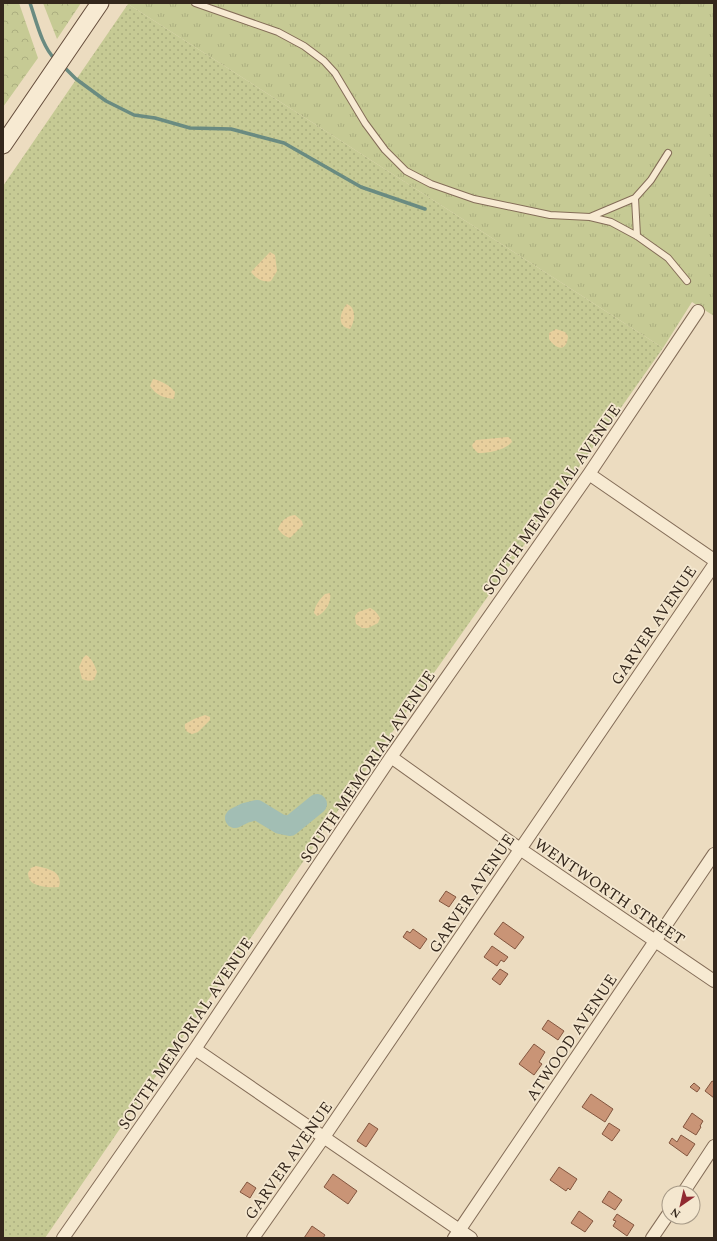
<svg xmlns="http://www.w3.org/2000/svg" width="717" height="1241" font-family="Spectral,serif">
	<style>
		.grass { fill: url(#grass-dots) }
		.forest { fill: url(#forest-crowns) }
		.sand { fill: url(#sand-dots) }
		.park { fill: url(#park-tufts) }
		.lines { fill: none; stroke-linecap: round; stroke-linejoin: round }
		.stream { stroke: #6a8b81; stroke-width: 3.5 }
		.river { stroke: #a2beb4; stroke-width: 20 }
		.building { fill: #c99476; stroke: #83563f }
		.lane-casing { stroke: #846d58; stroke-width: 8 }
		.street-casing { stroke: #846d58; stroke-width: 14 }
		.secondary-casing { stroke: #664e3c; stroke-width: 19 }
		.lane { stroke: #f7ead2; stroke-width: 6 }
		.street { stroke: #f7ead2; stroke-width: 12 }
		.secondary { stroke: #f7ead2; stroke-width: 17 }
		.labels { text-anchor: middle; stroke-width: 3.5; stroke-linejoin: round; paint-order: stroke }
		.street-label { font-size: 16px; fill: #34271c; stroke: #f4e7cf }
	</style>
	<defs>
		<pattern id="grass-dots" width="8" height="8" patternUnits="userSpaceOnUse"><rect width="8" height="8" fill="#c6ca94"/><path d="M2 2h.1M6 6h.1" fill="none" stroke="#abae7f" stroke-width="1.8" stroke-linecap="round"/></pattern>
		<pattern id="forest-crowns" width="20" height="18" patternUnits="userSpaceOnUse"><rect width="20" height="18" fill="#c6ca94"/><path d="M2 6a3 3 0 1 1 6 0M12 15a3 3 0 1 1 6 0" fill="none" stroke="#abae7f"/></pattern>
		<pattern id="sand-dots" width="8" height="8" patternUnits="userSpaceOnUse"><rect width="8" height="8" fill="#e8cf9d"/><path d="M2 2h.1M6 6h.1" fill="none" stroke="#c8b287" stroke-width="1.8" stroke-linecap="round"/></pattern>
		<pattern id="park-tufts" width="24" height="20" patternUnits="userSpaceOnUse"><rect width="24" height="20" fill="#c6ca94"/><path d="M3 7l-1-3M5 7V3M7 7l1-3M15 17l-1-3M17 17v-4M19 17l1-3" fill="none" stroke="#abae7f"/></pattern>
	</defs>
	<rect width="100%" height="100%" fill="#ecdcc0"/>
	<path class="grass" d="M128,4L663,348L381,748L45,1238H3V186Z"/>
	<path class="forest" d="M3,3H19L38,58L3,107Z
		M43,3H81L57,39Z"/>
	<path class="sand" d="M270,252L275,255L277,271L271,281C264,283 256,279 251,272Z
		M347,304C357,308 355,322 350,329C336,326 340,312 347,304Z
		M556,329L565,332L568,336C567,352 556,350 549,339V333Z
		M153,379C162,381 169,385 175,392L174,399C163,398 156,395 150,386Z
		M508,437L511,439L512,442C505,450 489,453 478,453L473,448L472,445L476,440Z
		M295,515L302,521L303,525L290,538C284,536 282,534 278,529C281,521 286,516 295,515Z
		M330,593C332,602 325,613 317,616L314,613C315,605 320,599 325,594Z
		M370,608C375,610 377,613 380,618L378,623L368,628H362L356,624L355,616L358,612Z
		M86,655C92,658 95,666 97,672L94,680C89,681 87,681 82,679L79,667L83,658Z
		M205,715L210,717V720L198,732L192,734C187,732 184,730 185,724L194,719Z
		M36,866C49,869 63,871 59,887C52,888 34,887 30,880C29,879 28,875 28,873L31,868Z"/>
	<path class="park" d="M128,3H714V316L692,302L663,348L128,4Z"/>
	<g class="lines">
		<path class="stream" d="M30,3C36,20 42,47 55,59
			M63,66L76,79L106,101L134,115L155,118L190,128L231,129L284,143L361,187L425,209"/>
		<path class="river" d="M235,818L245,813L257,810L280,824L290,826L317,804"/>
	</g>
	<path class="building" d="M446,891L456,897L449,907L439,901Z
		M503,922L524,937L515,949L494,934Z
		M413,929L427,939L420,949L403,937L407,931L410,933Z
		M492,946L508,957L504,962L501,960L497,966L484,957Z
		M500,969L508,974L500,985L492,979Z
		M548,1020L564,1031L558,1040L542,1029Z
		M534,1044L545,1052L539,1062L542,1064L534,1075L519,1064Z
		M712,1081L714,1082V1098L705,1091Z
		M694,1083L700,1088L697,1092L690,1087Z
		M591,1094L613,1109L605,1122L582,1107Z
		M692,1113L703,1121L700,1126L701,1127L696,1135L683,1127Z
		M369,1123L378,1129L366,1147L357,1141Z
		M609,1123L620,1130L612,1141L602,1134Z
		M681,1135L695,1144L687,1156L669,1143L672,1138L677,1142Z
		M559,1167L577,1179L570,1190L568,1188L566,1191L550,1180Z
		M333,1174L357,1191L348,1204L324,1187Z
		M247,1182L256,1188L250,1198L240,1192Z
		M609,1191L622,1200L615,1210L602,1202Z
		M579,1211L593,1221L585,1232L571,1223Z
		M617,1214L634,1225L627,1236L613,1226L616,1221L613,1220Z
		M312,1226L325,1235L323,1238H304Z"/>
	<g class="lines">
		<defs>
			<path id="lane" d="M195,3L278,32L304,46L324,61L335,73L365,123L385,150L406,171L431,184L474,199L550,215L590,217L611,222L637,236L668,258L687,281
				M590,217L635,198
				M637,236L635,198L651,180L668,153"/>
			<path id="street" d="M589,474L714,560
				M391,757L520,849L714,981
				M195,1049L471,1238
				M683,1193L714,1146
				M63,1238L195,1049L391,757L589,474L698,311
				M253,1238L324,1137L714,565
				M454,1238L714,854
				M652,1238L669,1213"/>
			<path id="secondary" d="M3,145L100,3"/>
		</defs>
		<use href="#lane" class="lane-casing"/>
		<use href="#street" class="street-casing"/>
		<use href="#secondary" class="secondary-casing"/>
		<use href="#lane" class="lane"/>
		<use href="#street" class="street"/>
		<use href="#secondary" class="secondary"/>
	</g>
	<g class="labels">
		<g class="street-label">
			<text transform="translate(551 499) rotate(-55)" y="6">SOUTH MEMORIAL AVENUE</text>
			<text transform="translate(653 625) rotate(-56)" y="6">GARVER AVENUE</text>
			<text transform="translate(367 766) rotate(-56)" y="6">SOUTH MEMORIAL AVENUE</text>
			<text transform="translate(610 891) rotate(34)" y="6">WENTWORTH STREET</text>
			<text transform="translate(471 893) rotate(-56)" y="6">GARVER AVENUE</text>
			<text transform="translate(185 1033) rotate(-56)" y="6">SOUTH MEMORIAL AVENUE</text>
			<text transform="translate(571 1037) rotate(-56)" y="6">ATWOOD AVENUE</text>
			<text transform="translate(288 1160) rotate(-55)" y="6">GARVER AVENUE</text>
		</g>
	</g>
	<rect width="717" height="1241" fill="none" stroke="#34271c" stroke-width="8"/>
	<g transform="translate(681 1205) rotate(214)"><circle r="19" fill="#f4e7cf" stroke="#a79a87"/>
	<path d="M0-3L7 15L0 10L-7 15Z" fill="#912a31"/>
	<text y="-6" font-size="11" font-weight="bold" text-anchor="middle" fill="#34271c">N</text>
	</g>
</svg>
